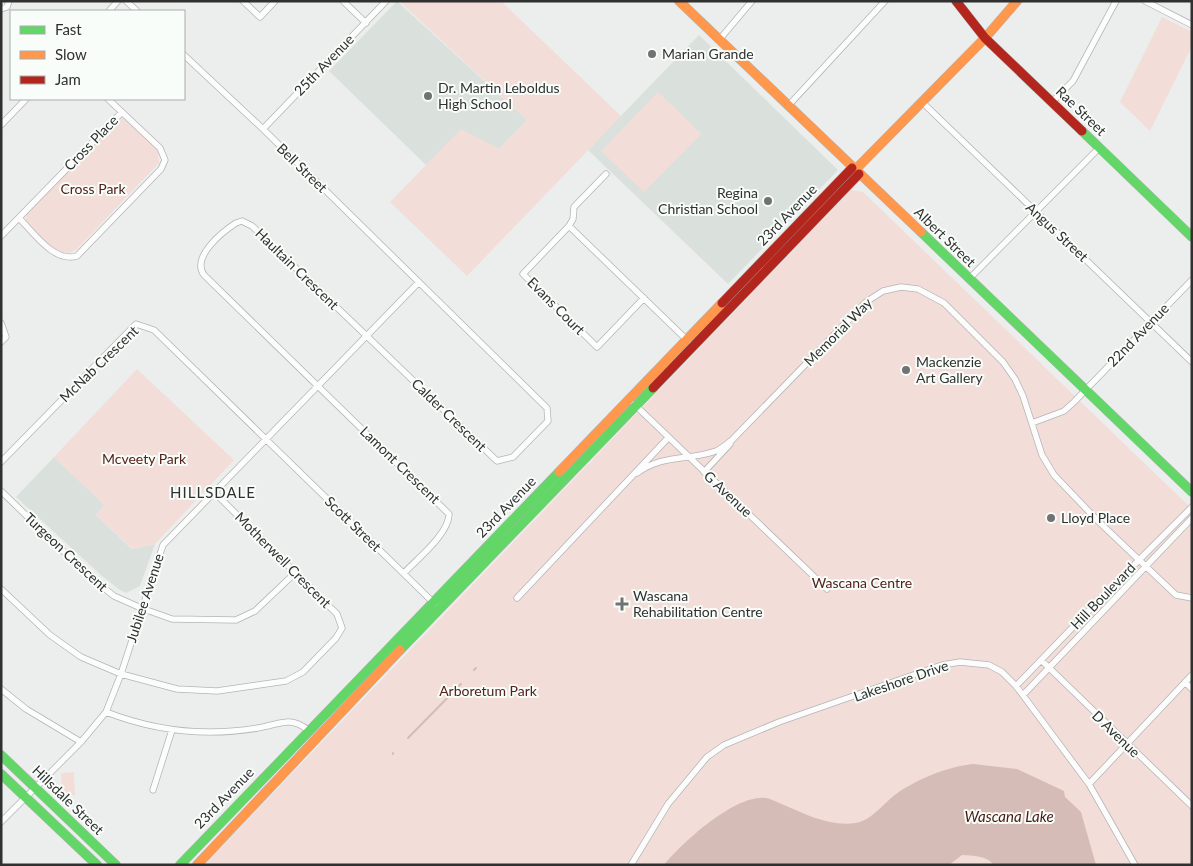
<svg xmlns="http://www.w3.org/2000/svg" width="1193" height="866" font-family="Lato,sans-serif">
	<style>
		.built { fill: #dae1dd }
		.green { fill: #f2ddd9 }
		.water { fill: #d6bcb6 }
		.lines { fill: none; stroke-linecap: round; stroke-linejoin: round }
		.stream { stroke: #d6bcb6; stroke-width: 2 }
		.street-casing { stroke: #b3b5b4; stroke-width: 7 }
		.fast-casing { stroke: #b3b5b4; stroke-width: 10 }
		.slow-casing { stroke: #b3b5b4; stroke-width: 10 }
		.jam-casing { stroke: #b3b5b4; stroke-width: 10 }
		.street { stroke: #fcfcfc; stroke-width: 5.5 }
		.fast { stroke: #63d668; stroke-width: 9 }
		.slow { stroke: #ff974d; stroke-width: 9 }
		.jam { stroke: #b3261e; stroke-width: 9 }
		.poi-dot { fill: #717272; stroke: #f9fdfa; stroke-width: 2 }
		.labels { text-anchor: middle; stroke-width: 4; stroke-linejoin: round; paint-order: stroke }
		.poi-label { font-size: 14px; fill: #2f302f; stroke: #f9fdfa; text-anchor: start }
		.street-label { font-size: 14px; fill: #2f302f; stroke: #f9fdfa }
		.park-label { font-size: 14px; fill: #53211a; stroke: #f9fdfa }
		.neighbourhood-label { font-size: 15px; letter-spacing: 1px; fill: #2f302f; stroke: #f9fdfa }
		.water-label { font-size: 15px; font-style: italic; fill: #491811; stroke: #f9fdfa }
	</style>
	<rect width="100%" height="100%" fill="#eceeed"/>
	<path class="built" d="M397,1L527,120L499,149L461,130L426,165L329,71Z
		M699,35L838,170L728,284L588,150Z
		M54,457L105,505L96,515L132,549L155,544L140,586L126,593L120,590L102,576L16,497Z"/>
	<path class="green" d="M399,1H501L621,116L467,276L390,202L461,129L499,149L527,120Z
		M1162,17L1192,32V46L1150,131L1120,102Z
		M658,92L701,134L644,192L601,151Z
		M125,118L158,150L159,163L77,249C59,263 38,232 26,221V214L118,119Z
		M851,190L863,192L1192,509V865H204Z
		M137,369L234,460L155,544L133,549L96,515L104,505L54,457Z
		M74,772L75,795H62L61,773Z"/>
	<path class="water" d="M973,764L1017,769L1064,791L1065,797L1081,812L1096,865H994C986,855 973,856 962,855L949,865H664C682,843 735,794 766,798C772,799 779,803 784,805C807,815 831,827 856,823C872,820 884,803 896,794C917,779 947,767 973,764Z"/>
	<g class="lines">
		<path class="stream" d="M474,670L476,668
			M408,738L461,684
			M393,754V753"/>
		<defs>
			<path id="street" d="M126,1L137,11
				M243,1L260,17L275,1
				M343,1L366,23
				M1145,1L1192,25
				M1,9L7,7L9,1
				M109,11L118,1
				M719,40L752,1
				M184,55L263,129L547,408L548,421L513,457L497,461L252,226L242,221L236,223C222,232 191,257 204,275L449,514C449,534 417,559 404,573
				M922,102L1192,362
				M1052,102L1073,81L1116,1
				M788,106L885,1
				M1,125L26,99
				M263,129L386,1
				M606,174L574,207L573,219L569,226L523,274L597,347L644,298
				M19,218C34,233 54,263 77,256L161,169L165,160L160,148L108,99
				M569,226L688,341
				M1,236L122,112
				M969,279L1099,148
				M1,323L6,337L1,342
				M634,404L827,589
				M1032,423L1064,411L1074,402L1192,280
				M1,462L136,324L154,330L440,609
				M704,472L730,444
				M637,473C663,454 687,461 716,451C721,449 727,444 732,440L866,302L883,291L901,287L918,289L944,303L1003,362L1015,379L1023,396L1042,455L1054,475L1098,521L1176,595L1192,598
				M1,491L90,577L114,596L141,608L172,619L236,620L255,611L295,573
				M1,589L50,635L81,657L121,674L177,689L217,691L286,681L303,672L336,638L342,628L337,614L214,492
				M517,598L668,438
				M1041,660L1192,806
				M1185,682L1192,689
				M1016,686L1100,599L1192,507
				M1,689L26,709L81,742
				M1023,695L1192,518
				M106,712C155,731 205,737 258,728C279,725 289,715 308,730
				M1089,784L1192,675
				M153,790L172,730
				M1,822L81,742L106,712L121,674L163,545L419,282
				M631,865L668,804L707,757L724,745L779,722L942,665L960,662L989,665L1002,672L1016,686L1089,784L1135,865"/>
			<path id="fast" d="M1082,131L1192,237
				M921,232L1192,492
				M400,650L653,388
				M1,755L116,865
				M1,774L97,865
				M180,865L559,472"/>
			<path id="slow" d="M679,1L921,232
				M855,170L985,38L1017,1
				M559,472L722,303
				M197,865L400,650"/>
			<path id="jam" d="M956,1L985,38L1082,131
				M722,303L852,168
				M653,388L859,174"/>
		</defs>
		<use href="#street" class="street-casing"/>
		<use href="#fast" class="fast-casing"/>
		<use href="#slow" class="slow-casing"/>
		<use href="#jam" class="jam-casing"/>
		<use href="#street" class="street"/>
		<use href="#fast" class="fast"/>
		<use href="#slow" class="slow"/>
		<use href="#jam" class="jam"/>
	</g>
	<g class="poi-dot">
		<circle cx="652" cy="54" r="5"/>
		<circle cx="428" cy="96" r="5"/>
		<circle cx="768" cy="201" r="5"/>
		<circle cx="906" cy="370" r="5"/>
		<circle cx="1051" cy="518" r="5"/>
		<path d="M619.5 596.5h5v5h5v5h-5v5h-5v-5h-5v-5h5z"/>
	</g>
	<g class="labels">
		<g class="poi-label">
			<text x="662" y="59">Marian Grande</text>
			<text x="438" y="93">Dr. Martin Leboldus<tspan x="438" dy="16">High School</tspan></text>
			<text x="758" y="198" text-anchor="end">Regina<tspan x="758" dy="16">Christian School</tspan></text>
			<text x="916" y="367">Mackenzie<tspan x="916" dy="16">Art Gallery</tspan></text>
			<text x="1061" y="523">Lloyd Place</text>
			<text x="633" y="601">Wascana<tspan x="633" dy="16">Rehabilitation Centre</tspan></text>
		</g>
		<g class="street-label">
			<text transform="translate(324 65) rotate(-46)" y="5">25th Avenue</text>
			<text transform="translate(1081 111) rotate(44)" y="5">Rae Street</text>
			<text transform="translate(91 143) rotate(-46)" y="5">Cross Place</text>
			<text transform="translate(302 168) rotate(44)" y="5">Bell Street</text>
			<text transform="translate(787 215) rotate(-46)" y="5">23rd Avenue</text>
			<text transform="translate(1057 232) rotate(43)" y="5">Angus Street</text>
			<text transform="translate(945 237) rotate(44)" y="5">Albert Street</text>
			<text transform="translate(297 269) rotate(44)" y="5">Haultain Crescent</text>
			<text transform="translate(556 306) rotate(45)" y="5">Evans Court</text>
			<text transform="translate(838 332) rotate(-45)" y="5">Memorial Way</text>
			<text transform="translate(1138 335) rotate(-46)" y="5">22nd Avenue</text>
			<text transform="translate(99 364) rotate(-44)" y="5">McNab Crescent</text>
			<text transform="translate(449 415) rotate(44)" y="5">Calder Crescent</text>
			<text transform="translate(400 465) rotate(44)" y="5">Lamont Crescent</text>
			<text transform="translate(728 494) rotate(43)" y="5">G Avenue</text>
			<text transform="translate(506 507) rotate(-46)" y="5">23rd Avenue</text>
			<text transform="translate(353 524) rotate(44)" y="5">Scott Street</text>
			<text transform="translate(66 552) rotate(43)" y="5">Turgeon Crescent</text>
			<text transform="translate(283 560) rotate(45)" y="5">Motherwell Crescent</text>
			<text transform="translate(1103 596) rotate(-46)" y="5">Hill Boulevard</text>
			<text transform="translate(145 598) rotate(-72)" y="5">Jubilee Avenue</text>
			<text transform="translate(901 681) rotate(-19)" y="5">Lakeshore Drive</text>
			<text transform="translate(1116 734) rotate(44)" y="5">D Avenue</text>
			<text transform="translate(224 798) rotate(-46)" y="5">23rd Avenue</text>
			<text transform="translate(68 800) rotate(44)" y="5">Hillsdale Street</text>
		</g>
		<g class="park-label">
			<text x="93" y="194">Cross Park</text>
			<text x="144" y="464">Mcveety Park</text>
			<text x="862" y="588">Wascana Centre</text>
			<text x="488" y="696">Arboretum Park</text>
		</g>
		<g class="neighbourhood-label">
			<text x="213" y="498">HILLSDALE</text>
		</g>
		<g class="water-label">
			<text x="1009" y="822">Wascana Lake</text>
		</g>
	</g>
	<rect width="1193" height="866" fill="none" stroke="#2f302f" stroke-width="5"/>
	<rect x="10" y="10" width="175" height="90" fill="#f9fdfa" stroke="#a8aba9"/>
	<rect x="20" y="26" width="25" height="8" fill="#63d668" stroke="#a8aba9"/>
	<text x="55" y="35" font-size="15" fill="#2f302f">Fast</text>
	<rect x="20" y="51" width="25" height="8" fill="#ff974d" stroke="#a8aba9"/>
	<text x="55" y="60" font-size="15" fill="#2f302f">Slow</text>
	<rect x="20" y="76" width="25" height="8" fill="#b3261e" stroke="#a8aba9"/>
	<text x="55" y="85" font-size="15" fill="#2f302f">Jam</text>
</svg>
